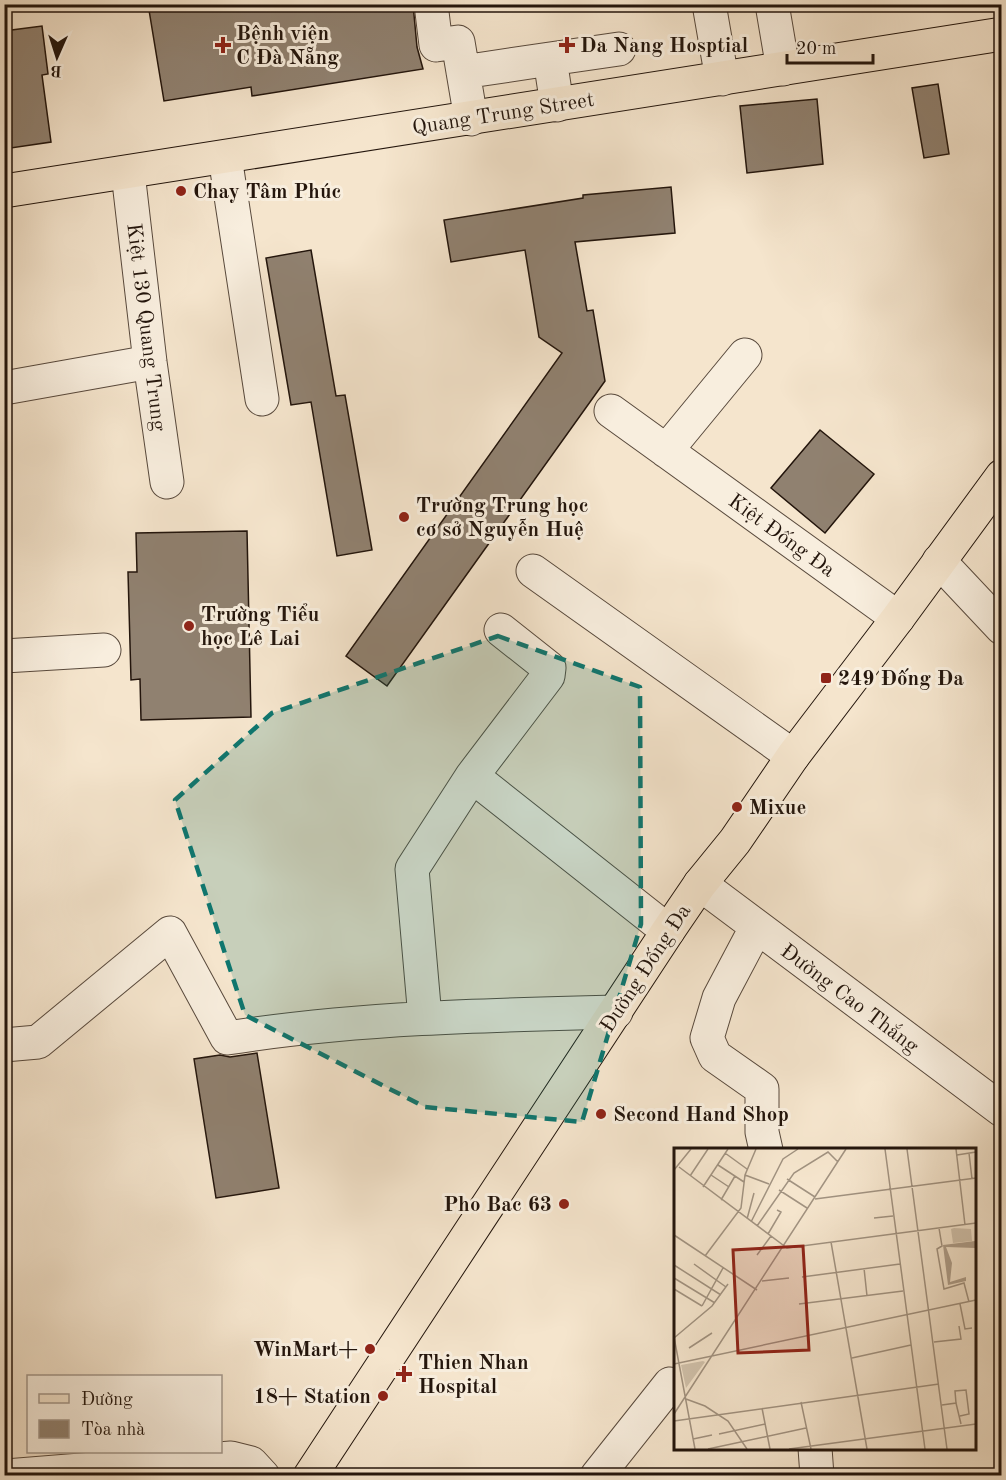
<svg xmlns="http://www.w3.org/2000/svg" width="1006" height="1480" font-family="'Old Standard TT',serif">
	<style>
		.building { fill: #908170; stroke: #23150c; stroke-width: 1.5 }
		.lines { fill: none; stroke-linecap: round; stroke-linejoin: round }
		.minor-casing { stroke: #58493c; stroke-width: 35 }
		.major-casing { stroke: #23150c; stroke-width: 35 }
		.minor { stroke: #f8eede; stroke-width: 33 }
		.major { stroke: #f5e5cd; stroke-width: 33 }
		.marked { fill: #0f766e; fill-opacity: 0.2; stroke: #0f766e; stroke-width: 4.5; stroke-dasharray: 12 8; stroke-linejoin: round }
		.poi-dot { fill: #8f2418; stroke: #f8eede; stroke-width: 2 }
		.labels { text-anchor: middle; stroke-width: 6; stroke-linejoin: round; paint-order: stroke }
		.poi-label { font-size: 21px; font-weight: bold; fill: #23150c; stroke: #f8eede; text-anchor: start }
		.street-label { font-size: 21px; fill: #23150c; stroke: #f8eede }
		.inset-road { fill: none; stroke: #a19280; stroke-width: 1.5 }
		.view { fill: #8f2418; fill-opacity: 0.15; stroke: #8f2418; stroke-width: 3 }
		.inset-edge { fill: none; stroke: #23150c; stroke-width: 3 }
	</style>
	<rect width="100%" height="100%" fill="#f5e5cd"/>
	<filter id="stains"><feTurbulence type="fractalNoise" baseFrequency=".00333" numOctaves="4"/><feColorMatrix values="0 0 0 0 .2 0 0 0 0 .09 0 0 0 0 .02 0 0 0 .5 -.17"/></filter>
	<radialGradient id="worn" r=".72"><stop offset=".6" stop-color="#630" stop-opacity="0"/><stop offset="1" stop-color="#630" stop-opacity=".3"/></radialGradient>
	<path class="building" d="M148,4H413L417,47L423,69L252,96L251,87L164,101Z
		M42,26L48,74L42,75L51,142L4,149V31Z
		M938,84L949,154L924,158L912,88Z
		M817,99L823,164L747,173L740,106Z
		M671,187L675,233L575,242L587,311L593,310L605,381L387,686L346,656L562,353L539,337L525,250L451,262L444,220L583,198V195Z
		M311,250L336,396L345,395L372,550L337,556L311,402L291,405L266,258Z
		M820,430L874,474L825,533L771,488Z
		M247,531L251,717L141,720L140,679L131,680L128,572H137L136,533Z
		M257,1053L279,1188L216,1198L194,1059L220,1055L230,1057Z"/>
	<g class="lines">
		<defs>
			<path id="minor" d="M431,4L436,45L458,42L471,119
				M709,4L722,79
				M772,4L783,69
				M550,59L619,49
				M463,72L550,59L557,105
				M225,157L262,399
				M128,173L150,362L167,482
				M4,388L150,362
				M611,411L898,618
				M666,451L745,355
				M939,561L1002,628
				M533,571L793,756
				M4,656L104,650
				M472,776L668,931
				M700,884L1002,1110
				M756,928L719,998L707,1038L715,1056L762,1089V1132L766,1150
				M425,1018L412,869L472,776L548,676L549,668L501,630
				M4,1045L38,1042L170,933L227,1038C356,1018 486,1015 616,1012
				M815,1448L817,1476
				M6,1476L231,1458L251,1463L263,1476
				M597,1476L670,1384"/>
			<path id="major" d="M4,191L1002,34
				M310,1476L668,931L700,884L735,841L793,756L898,618L1002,476"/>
		</defs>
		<use href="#minor" class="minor-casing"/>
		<use href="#major" class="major-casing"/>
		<use href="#minor" class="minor"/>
		<use href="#major" class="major"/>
	</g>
	<path class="marked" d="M498,636L640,687L641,924L582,1122L425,1107L245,1015L175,800L272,713Z"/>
	<g class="poi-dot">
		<path d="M220 36h6v6h6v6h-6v6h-6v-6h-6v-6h6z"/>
		<path d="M564 36h6v6h6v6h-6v6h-6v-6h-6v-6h6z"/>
		<circle cx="181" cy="191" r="6"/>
		<circle cx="404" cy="517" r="6"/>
		<circle cx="189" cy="626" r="6"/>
		<rect x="820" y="672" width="12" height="12" rx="3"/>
		<circle cx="737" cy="807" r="6"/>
		<circle cx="601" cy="1114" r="6"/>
		<circle cx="564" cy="1204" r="6"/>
		<circle cx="370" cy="1349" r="6"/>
		<path d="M401 1365h6v6h6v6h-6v6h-6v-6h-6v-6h6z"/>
		<circle cx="383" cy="1396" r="6"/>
	</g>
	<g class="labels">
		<g class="poi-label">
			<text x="236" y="40">Bệnh viện<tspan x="236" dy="24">C Đà Nẵng</tspan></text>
			<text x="580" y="52">Da Nang Hosptial</text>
			<text x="193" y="198">Chay Tâm Phúc</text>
			<text x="416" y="512">Trường Trung học<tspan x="416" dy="24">cơ sở Nguyễn Huệ</tspan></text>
			<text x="201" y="621">Trường Tiểu<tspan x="201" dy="24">học Lê Lai</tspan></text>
			<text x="838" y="685">249 Đống Đa</text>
			<text x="749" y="814">Mixue</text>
			<text x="613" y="1121">Second Hand Shop</text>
			<text x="552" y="1211" text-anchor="end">Pho Bac 63</text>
			<text x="358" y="1356" text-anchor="end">WinMart+</text>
			<text x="418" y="1369">Thien Nhan<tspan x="418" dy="24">Hospital</tspan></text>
			<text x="371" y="1403" text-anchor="end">18+ Station</text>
		</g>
		<g class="street-label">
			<text transform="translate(503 113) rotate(-9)" y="7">Quang Trung Street</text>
			<text transform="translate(147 327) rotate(83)" y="7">Kiệt 130 Quang Trung</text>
			<text transform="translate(782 535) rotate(36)" y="7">Kiệt Đống Đa</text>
			<text transform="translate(645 968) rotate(-57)" y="7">Đường Đống Đa</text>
			<text transform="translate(850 998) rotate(37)" y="7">Đường Cao Thắng</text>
		</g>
	</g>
	<g transform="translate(674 1148)">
		<rect width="302" height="302" fill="#f5e5cd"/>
		<path d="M280,80L297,81L298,93L279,95L277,81ZM29,213L31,214L12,240L7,217Z" fill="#d1c2ac"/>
		<path d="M301,93V100L272,99L278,115L276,134L292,129V133L274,137L269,97Z" fill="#ae9e8b"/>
		<path class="inset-road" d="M211,1L251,301M233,1L273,301M282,1L291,77M51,5L73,21M295,5L298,31M283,7L302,4M44,17L70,34M5,19L113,100L302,75M0,22L17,1M37,27L55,39M71,27L95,36M16,28L34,1M113,31L141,49M29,39L54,1M105,42L133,60M141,51L302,30M47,52L61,28M200,70L219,68M73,71L80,45M77,74L109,11L124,1M83,78L120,25L154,4L164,14M265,80L268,98L263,101L270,141L290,135L295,154M94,86L107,64L103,62M0,87L83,142M157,94L193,301M83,107L97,88M31,108L67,60L71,27L82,1M20,116L52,139M0,117L47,147M190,120L193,148M128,129L226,116M0,130L41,155M88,133L115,130M0,141L28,158M125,156L229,143M286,156L291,181L298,180M28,158L49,120M0,189L21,301M0,190L38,158L54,136M260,194L287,191L285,178M15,200L38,185M178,210L237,197M0,216L302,152M12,251L31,258L54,273L73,301M127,254L137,301M282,255L287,276M268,257L282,255L281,243L292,242L295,266L286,268M88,260L96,301M0,266L172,1M0,273L265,236M45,286L91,276M19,291L38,287M34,301L132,280M115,301L302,276"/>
		<path class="view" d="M129,98L135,202L64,205L59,102Z"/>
		<rect width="302" height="302" class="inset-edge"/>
	</g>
	<rect width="1006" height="1480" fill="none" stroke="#f5e5cd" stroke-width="24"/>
	<rect x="6" y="6" width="994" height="1468" fill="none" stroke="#23150c" stroke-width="3"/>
	<rect x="12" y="12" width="982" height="1456" fill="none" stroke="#23150c" stroke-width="1.5"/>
	<rect x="27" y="1375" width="195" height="78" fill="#f8eede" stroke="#a3978a" stroke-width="1.5"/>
	<rect x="39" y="1394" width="30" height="9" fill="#f5e5cd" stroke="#a3978a" stroke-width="1.5"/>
	<text x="81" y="1405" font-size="18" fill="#23150c">Đường</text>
	<rect x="39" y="1420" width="30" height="18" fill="#908170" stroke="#a3978a" stroke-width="1.5"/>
	<text x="81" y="1435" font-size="18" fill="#23150c">Tòa nhà</text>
	<g transform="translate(57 57) rotate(183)" stroke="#f8eede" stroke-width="4.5" paint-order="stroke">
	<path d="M0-4.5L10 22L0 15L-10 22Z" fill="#23150c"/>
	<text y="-9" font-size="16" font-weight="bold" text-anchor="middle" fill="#23150c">B</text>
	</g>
	<path d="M787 54v9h86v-9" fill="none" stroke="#23150c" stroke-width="3"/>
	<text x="796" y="54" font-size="18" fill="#23150c" stroke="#f8eede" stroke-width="4.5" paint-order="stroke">20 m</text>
	<rect width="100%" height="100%" filter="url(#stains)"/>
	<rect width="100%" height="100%" fill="url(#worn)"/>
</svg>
